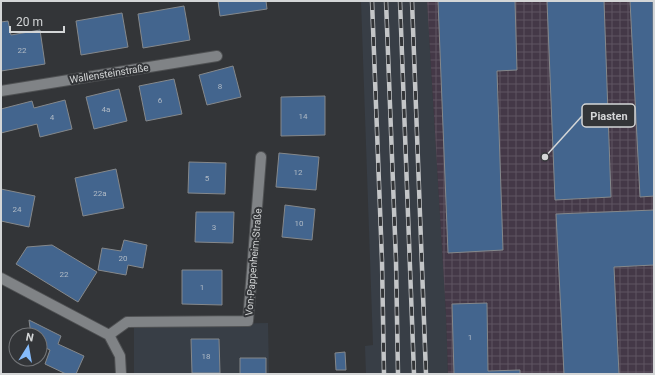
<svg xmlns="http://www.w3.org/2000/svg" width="655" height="375" font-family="Roboto,sans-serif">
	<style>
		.built { fill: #383e46 }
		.industrial { fill: url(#industrial-grid) }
		.building { fill: #43658e; stroke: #85888b }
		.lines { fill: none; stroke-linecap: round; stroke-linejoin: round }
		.minor-casing { stroke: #4f5153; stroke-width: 12 }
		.minor { stroke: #808386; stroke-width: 10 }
		.rail-casing { stroke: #c3c5c7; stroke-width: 4.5 }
		.rail { stroke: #333538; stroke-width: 3; stroke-dasharray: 9; stroke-linecap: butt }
		.labels { text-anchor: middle; stroke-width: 4; stroke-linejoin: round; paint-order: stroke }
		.number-label { font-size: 8px; fill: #b0bac5 }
		.street-label { font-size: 10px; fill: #d4d6d7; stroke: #333538 }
		.leader { fill: none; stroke: #d4d6d7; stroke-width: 1.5 }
		.callout-dot { fill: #d4d6d7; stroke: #333538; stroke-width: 1.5 }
		.callout { fill: #333538; stroke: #d4d6d7; stroke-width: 1.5 }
		.callout-label { font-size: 11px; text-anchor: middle; font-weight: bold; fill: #d4d6d7 }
	</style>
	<defs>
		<pattern id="industrial-grid" width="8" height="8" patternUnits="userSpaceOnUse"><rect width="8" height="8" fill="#443847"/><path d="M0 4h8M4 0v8" fill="none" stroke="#5e5461"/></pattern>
	</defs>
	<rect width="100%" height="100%" fill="#333538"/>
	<path class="built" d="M361,1H427L446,314L448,374H366L365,346L373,345Z
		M268,323L269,374H134V326Z"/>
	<path class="industrial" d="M427,1H654V374H448L446,314Z"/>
	<path class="building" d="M218,1H266L267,9L220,16Z
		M438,1H515L517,70L497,71L503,250L448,253Z
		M547,1H604L611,197L555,200Z
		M630,1H653L654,196L640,197Z
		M184,6L190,40L143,48L138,14Z
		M122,13L128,47L81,55L76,21Z
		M8,21L11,35L40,30L45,64L1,71V22Z
		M233,66L241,97L207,105L199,75Z
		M174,79L182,114L146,121L139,86Z
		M119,89L127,121L94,129L86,97Z
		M325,96V135L281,136V97Z
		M65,100L72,129L40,137L37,124L1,133V109L32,101L34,108Z
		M279,153L319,157L316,190L276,187Z
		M189,162L226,163L225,194L188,193Z
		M116,169L124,208L83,216L75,178Z
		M1,189L35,196L29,227L1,221Z
		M285,205L315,209L312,240L282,237Z
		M654,210V265L614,267L619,374H564L556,214Z
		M196,212H234L233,243L195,242Z
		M124,240L147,245L143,268L128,265L126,275L98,270L102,248L121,251Z
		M52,245L97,272L78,302L16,264L27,247Z
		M182,270H222V305L182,304Z
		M487,303L488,371L520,370V374H454L452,304Z
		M29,320L61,336L58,344L84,356L76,374H66L45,364L50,350L40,345V335H31Z
		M191,339H219L220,373H192Z
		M345,352L346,370H336L335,353Z
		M240,358H266V374H240Z"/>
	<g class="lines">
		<defs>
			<path id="minor" d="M1,91L217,56
				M1,278L109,335L120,356L121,374
				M109,335L127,322L248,321L261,157"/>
		</defs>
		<use href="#minor" class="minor-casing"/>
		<use href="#minor" class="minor"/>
		<defs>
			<path id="rail" d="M372,1L382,261L384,374
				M386,1L396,261L398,374
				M400,1L414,374
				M412,1L426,374"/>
		</defs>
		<use href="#rail" class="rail-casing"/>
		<use href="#rail" class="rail"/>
	</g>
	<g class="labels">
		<g class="number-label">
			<text x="22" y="53">22</text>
			<text x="220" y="89">8</text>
			<text x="160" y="103">6</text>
			<text x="106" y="112">4a</text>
			<text x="303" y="119">14</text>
			<text x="52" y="120">4</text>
			<text x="298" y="175">12</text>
			<text x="207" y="181">5</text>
			<text x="100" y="196">22a</text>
			<text x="17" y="212">24</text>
			<text x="299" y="226">10</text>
			<text x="214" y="230">3</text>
			<text x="123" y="261">20</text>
			<text x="64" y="277">22</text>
			<text x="202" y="290">1</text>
			<text x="470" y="340">1</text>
			<text x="206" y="359">18</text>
		</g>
		<g class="street-label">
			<text transform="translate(109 73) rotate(-9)" y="4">Wallensteinstraße</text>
			<text transform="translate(253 262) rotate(-85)" y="4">Von-Pappenheim-Straße</text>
		</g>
	</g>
	<path class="leader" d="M545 157L582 116"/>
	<circle class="callout-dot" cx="545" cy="157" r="4"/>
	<rect class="callout" x="582" y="104" width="53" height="23" rx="4"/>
	<g class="callout-label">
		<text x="609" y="120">Piasten</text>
	</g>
	<rect width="655" height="375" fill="none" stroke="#d4d6d7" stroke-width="4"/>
	<g transform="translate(28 347) rotate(11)"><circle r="19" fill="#333538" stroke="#737578"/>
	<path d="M0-3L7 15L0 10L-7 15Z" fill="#85bbfb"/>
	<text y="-6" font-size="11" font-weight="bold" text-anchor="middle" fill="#d4d6d7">N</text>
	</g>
	<path d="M10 26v6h54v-6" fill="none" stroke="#d4d6d7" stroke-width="2"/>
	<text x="16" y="26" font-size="12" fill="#d4d6d7" stroke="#333538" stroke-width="3" paint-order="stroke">20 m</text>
</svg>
